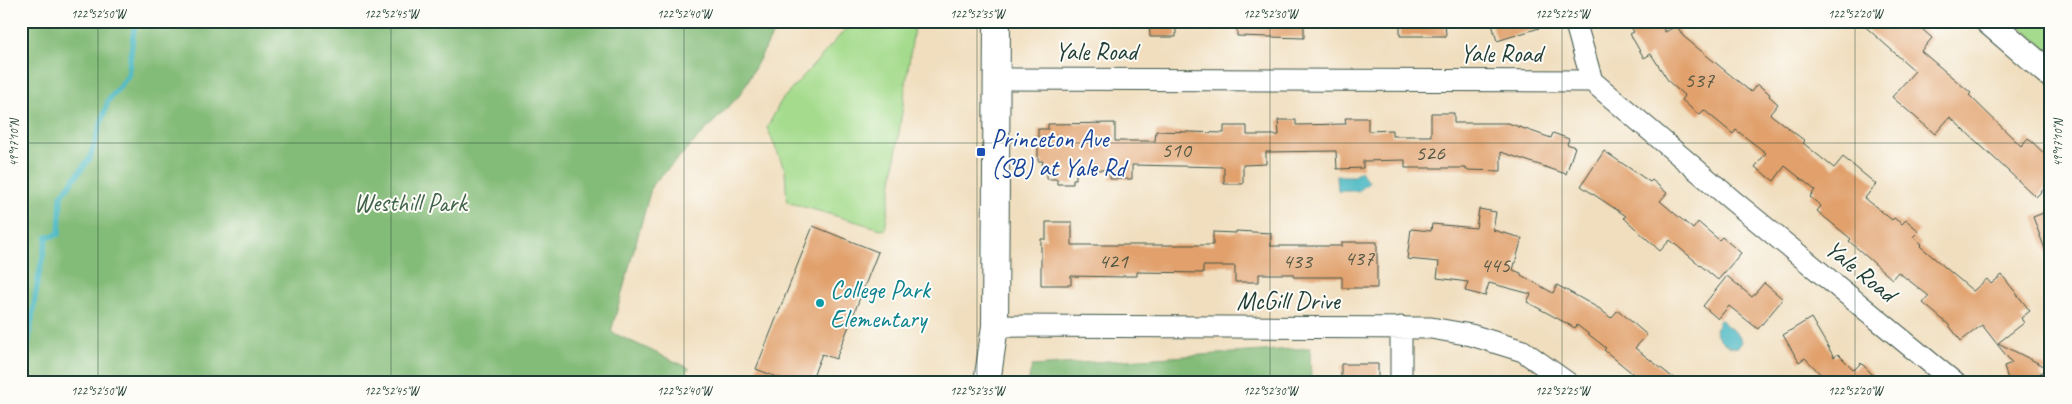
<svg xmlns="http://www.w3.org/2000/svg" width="2072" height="404" font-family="Caveat,sans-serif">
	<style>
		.green { fill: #a4db8c; stroke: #628c60 }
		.forest { fill: #83bb78; stroke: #517c56 }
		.water { fill: #49b8c2; stroke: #347a7b }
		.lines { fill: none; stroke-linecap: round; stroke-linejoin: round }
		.stream { stroke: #49b8c2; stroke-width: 5.5 }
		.building { fill: #e1a06c }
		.minor-casing { stroke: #3e5549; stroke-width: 23 }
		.tertiary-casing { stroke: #3e5549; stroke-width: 28 }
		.minor { stroke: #fff; stroke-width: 21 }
		.tertiary { stroke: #fff; stroke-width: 26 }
		.ticks { fill: none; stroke: #1f3d34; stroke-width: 1; stroke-opacity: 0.45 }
		.transit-dot { fill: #1a4fb4; stroke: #fdfcf7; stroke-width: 2 }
		.culture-dot { fill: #0f9aa8; stroke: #fdfcf7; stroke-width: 2 }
		.labels { text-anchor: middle; stroke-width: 4; stroke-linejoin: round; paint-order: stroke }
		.number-label { font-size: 22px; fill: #505642 }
		.street-label { font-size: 25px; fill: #1f3d34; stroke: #fdfcf7 }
		.transit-label { font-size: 25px; fill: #164399; stroke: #fdfcf7; text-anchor: start }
		.park-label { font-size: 25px; fill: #40644a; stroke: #fdfcf7 }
		.culture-label { font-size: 25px; fill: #0d838f; stroke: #fdfcf7; text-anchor: start }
		.neatline { fill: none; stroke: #1f3d34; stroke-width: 2 }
		.ticks-label { font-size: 12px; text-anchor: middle; fill: #1f3d34 }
	</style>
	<rect width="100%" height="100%" fill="#fdfcf7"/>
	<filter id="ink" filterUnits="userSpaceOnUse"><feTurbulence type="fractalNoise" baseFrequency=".02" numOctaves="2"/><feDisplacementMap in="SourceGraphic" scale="10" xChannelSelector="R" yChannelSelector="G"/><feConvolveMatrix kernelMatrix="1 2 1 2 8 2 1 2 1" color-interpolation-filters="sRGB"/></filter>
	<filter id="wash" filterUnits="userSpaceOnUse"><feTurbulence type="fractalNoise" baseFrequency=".0096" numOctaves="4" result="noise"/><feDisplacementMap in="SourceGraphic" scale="20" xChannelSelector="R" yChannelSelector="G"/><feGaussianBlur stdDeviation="1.12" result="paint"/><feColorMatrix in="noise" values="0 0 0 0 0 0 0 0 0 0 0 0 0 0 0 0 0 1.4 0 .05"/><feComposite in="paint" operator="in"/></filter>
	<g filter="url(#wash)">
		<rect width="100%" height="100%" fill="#f0debe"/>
		<path class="green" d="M853,21H915L885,230L787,202L785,170L767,128L781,101Z
			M2018,21H2051V53L2016,23Z"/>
		<path class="forest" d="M21,21H780L740,95L652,185L611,332L689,368L683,383H21Z
			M1310,348L1311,383H1028L1032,366Z"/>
		<path class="water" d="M1360,171L1369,182L1359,191H1338L1337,176H1354Z
			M1722,320C1726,328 1739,331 1742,342L1738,347C1728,349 1717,339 1715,329L1718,325V321Z"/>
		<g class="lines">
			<path class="stream" d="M22,383L38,279L47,237L59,234L61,196L90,158L108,101L128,76L135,21"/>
		</g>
		<g id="blocks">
			<path class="building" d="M1149,21H1176V37H1150Z
				M1237,21H1304V38L1237,36Z
				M1400,21H1445L1446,36H1400Z
				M1491,21H1548L1549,25L1497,41Z
				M1627,21H1659L1665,32L1677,26L1683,36L1751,92L1757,84L1770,94L1769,96L1778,104L1770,114L1805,141L1803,143L1834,168L1843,157L1876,184L1865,198L1892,220L1894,218L1902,224L1906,220L1919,231L1913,237L1922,244L1920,246L1973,291L1987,279L1991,284L2002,275L2030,311L2021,318L2024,323L1998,343L2050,369L2040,373L2044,383H2009L2004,366L2012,363L1982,325L1961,341L1948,324L1923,303L1929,296L1898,272L1892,279L1849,241L1851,239L1817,211L1821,206L1810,197L1815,190L1785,166L1774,181L1755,167L1766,153L1736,130L1733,134L1704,110L1699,115L1682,100L1685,96L1669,82L1651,54L1644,58L1630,34L1634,32Z
				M1859,21H1913L1932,38L1921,51L1971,93L1969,95L2021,146L2028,138L2051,160V182L2036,197L1950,117L1935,134L1892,97L1915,71Z
				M1431,113H1454V123H1508L1551,138L1553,133L1569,139L1567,144L1575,147L1566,174L1501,152V171L1466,170V168H1405V160L1363,161V168L1337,169L1336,151L1266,152V164L1243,165V184H1224V167L1132,165V179H1110V170H1076V179H1073V184H1057V179H1047V165H1042L1043,161H1038V129H1048V124L1115,123V141H1155L1156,131L1224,133V126H1247V135H1279L1278,120H1296V125L1346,124L1345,118H1368V131L1392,130V136H1431Z
				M1604,151L1650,182L1652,180L1667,193L1660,201L1693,229L1698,222L1719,240L1722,237L1741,253L1718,280L1670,240L1660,251L1624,218L1626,216L1581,186Z
				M1479,209L1496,212L1493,230L1522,238L1513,270L1521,273V275L1553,293L1557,285L1600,309L1611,318L1618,310L1647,335L1635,348L1680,383H1638L1630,376L1632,373L1604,350L1606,348L1577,325L1575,328L1527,302L1531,294L1489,283L1485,296L1465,291L1468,282L1437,278L1439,262L1407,259L1411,229L1431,231L1432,224L1476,228Z
				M2051,210V259L2049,260L2033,217Z
				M1046,222H1072V245H1213V232L1236,233V231L1271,233V246H1342V242H1377V288H1342V277H1293V274H1259V282H1235V266H1203V273L1137,272V276H1123V277L1071,276V285H1041V239H1046Z
				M813,226L878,252L836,359L822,354L810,383H792L756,369Z
				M1727,276L1752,297L1764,283L1783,299L1758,329L1729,306L1718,319L1703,306Z
				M1811,318L1834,357L1838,354L1854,370L1861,363L1881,383H1829L1805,358L1799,362L1783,335Z
				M1341,364H1378V383H1341Z"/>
		</g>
	</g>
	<g filter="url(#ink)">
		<use href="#blocks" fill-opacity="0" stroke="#3e5549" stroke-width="1"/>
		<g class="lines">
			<defs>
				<path id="minor" d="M1575,21L1592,81
					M997,79L1592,81L1732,200L1955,383
					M995,326L1431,328L1471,335L1523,351L1568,383
					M1401,383V327"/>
				<path id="tertiary" d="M1988,21L2051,75
					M987,383L995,326L997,21"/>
			</defs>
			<use href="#minor" class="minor-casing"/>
			<use href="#tertiary" class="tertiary-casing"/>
			<use href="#minor" class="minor"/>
			<use href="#tertiary" class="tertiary"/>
		</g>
	</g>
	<path class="ticks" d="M98,21V383M391,21V383M684,21V383M977,21V383M1270,21V383M1562,21V383M1855,21V383M21,143H2051"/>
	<rect class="transit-dot" x="976" y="147" width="10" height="10" rx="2.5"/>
	<circle class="culture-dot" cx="820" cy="303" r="5"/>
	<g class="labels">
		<g class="number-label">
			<text x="1699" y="87">537</text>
			<text x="1176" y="157">510</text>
			<text x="1430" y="160">526</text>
			<text x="1359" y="265">437</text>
			<text x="1113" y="268">421</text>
			<text x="1297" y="268">433</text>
			<text x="1495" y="272">445</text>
		</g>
		<g class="street-label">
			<text x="1096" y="60">Yale Road</text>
			<text x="1501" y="62">Yale Road</text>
			<text transform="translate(1861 270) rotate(39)" y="9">Yale Road</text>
			<text x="1288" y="309">McGill Drive</text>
		</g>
		<g class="transit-label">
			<text x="991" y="147">Princeton Ave<tspan x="991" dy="29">(SB) at Yale Rd</tspan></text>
		</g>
		<g class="park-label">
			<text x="410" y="211">Westhill Park</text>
		</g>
		<g class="culture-label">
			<text x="830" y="298">College Park<tspan x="830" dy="29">Elementary</tspan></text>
		</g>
	</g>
	<rect width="2072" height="404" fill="none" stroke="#fdfcf7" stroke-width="55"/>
	<rect x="28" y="28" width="2016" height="348" class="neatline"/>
	<g class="ticks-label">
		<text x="98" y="18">122°52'50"W</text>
		<text x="391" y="18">122°52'45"W</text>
		<text x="684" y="18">122°52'40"W</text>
		<text x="977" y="18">122°52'35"W</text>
		<text x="1270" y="18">122°52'30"W</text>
		<text x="1562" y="18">122°52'25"W</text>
		<text x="1855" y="18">122°52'20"W</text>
		<text transform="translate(14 143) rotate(-90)" y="4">49°17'10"N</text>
		<text transform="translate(2058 143) rotate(-90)" y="4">49°17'10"N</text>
		<text x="98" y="395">122°52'50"W</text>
		<text x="391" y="395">122°52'45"W</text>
		<text x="684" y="395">122°52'40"W</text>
		<text x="977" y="395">122°52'35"W</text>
		<text x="1270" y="395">122°52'30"W</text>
		<text x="1562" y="395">122°52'25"W</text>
		<text x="1855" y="395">122°52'20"W</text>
	</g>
</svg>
